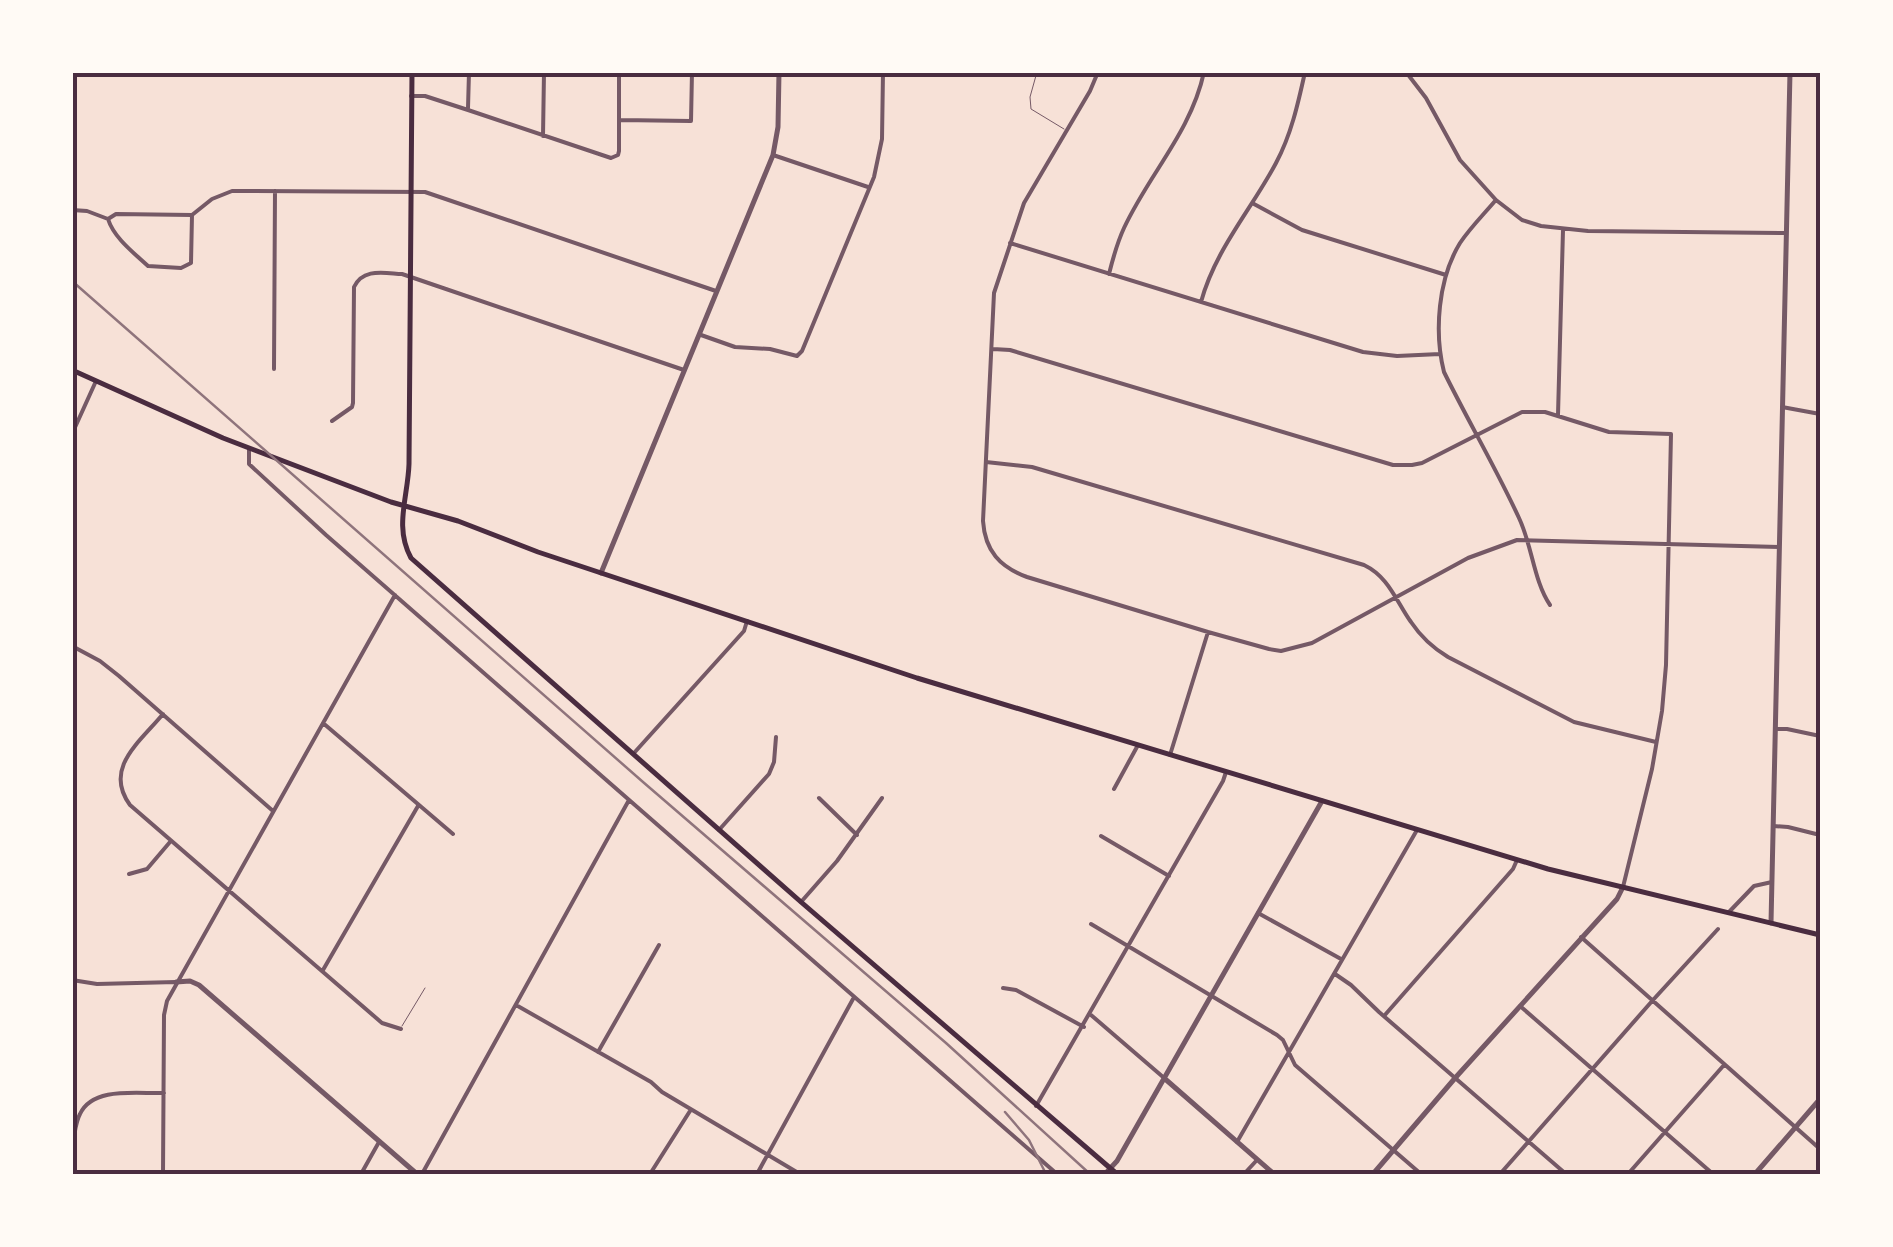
<svg xmlns="http://www.w3.org/2000/svg" width="1893" height="1247" font-family="Barlow,sans-serif">
	<style>
		.lines { fill: none; stroke-linecap: round; stroke-linejoin: round }
		.service { stroke: #755966; stroke-width: 1 }
		.minor { stroke: #755966; stroke-width: 4 }
		.tertiary { stroke: #755966; stroke-width: 5 }
		.secondary { stroke: #4a2c40; stroke-width: 5 }
		.rail { stroke: #8f747c; stroke-width: 2.5 }
		.neatline { fill: none; stroke: #4a2c40; stroke-width: 4 }
	</style>
	<rect width="100%" height="100%" fill="#f7e1d7"/>
	<g class="lines">
		<path class="service" d="M1037,72L1030,97L1031,109L1064,129
			M402,1026L425,988"/>
		<path class="minor" d="M1098,72L1090,91L1024,203L994,293L983,521C985,551 1000,567 1027,577L1208,632L1269,649L1281,651L1312,643L1468,558L1517,540L1779,547
			M1406,72L1426,98L1460,160L1496,200L1522,220L1541,226L1588,231L1786,233
			M411,96H425L468,110L611,158L618,155L619,151V72
			M468,108L469,72
			M620,120L691,121L692,72
			M543,136L544,72
			M773,155L868,187
			M1495,201C1484,214 1470,228 1460,243C1438,279 1434,332 1444,372C1468,421 1496,468 1519,518C1532,545 1534,582 1550,605
			M1254,204L1302,230L1446,275
			M72,210L87,211L108,219L116,214L192,215L212,199L232,191L425,192L716,291
			M108,219C114,238 134,253 148,266L181,268L191,263L192,215
			M1010,243L1363,352L1397,356L1440,354
			M1109,274C1113,258 1117,243 1124,228C1149,174 1191,132 1204,72
			M1201,302C1215,250 1251,210 1276,163C1291,135 1298,104 1305,72
			M701,335L735,347L770,349L797,356L802,351L874,177L882,139L883,72
			M993,349L1010,350L1393,465H1412L1422,463L1522,412H1545L1609,432L1671,434L1666,665L1662,711L1652,769L1623,887
			M274,369L275,191
			M1782,407L1820,414
			M1558,415L1563,230
			M332,421L352,407L353,403L354,287C363,268 383,273 402,274L684,370
			M72,434L96,381
			M249,449V464L326,535L1057,1174
			M986,462L1032,467L1364,565C1389,577 1396,601 1411,622C1421,637 1433,648 1448,657L1574,722L1656,742
			M72,646L100,661L119,676L273,811
			M163,714C140,742 103,768 130,805L382,1023L401,1029
			M323,723L453,834
			M1775,729H1787L1820,736
			M634,753L744,631L747,621
			M1170,755L1208,632
			M1114,789L1138,745
			M819,798L857,835
			M1773,826L1788,827L1820,835
			M719,830L769,774L774,762L776,737
			M1101,836L1169,876
			M129,874L147,869L170,842
			M801,902L837,861L882,798
			M1729,912L1754,886L1772,882
			M1258,913L1341,959
			M1091,924L1277,1035L1283,1040L1295,1065L1421,1174
			M1581,937L1820,1149
			M323,970L418,806
			M1335,974L1351,985L1379,1012L1566,1174
			M72,980L97,984L176,982
			M1003,988L1016,990L1084,1027
			M516,1005L651,1082L662,1092L800,1174
			M1520,1006L1713,1174
			M1091,1015L1163,1077
			M1384,1016L1513,869L1517,860
			M598,1052L659,945
			M1036,1106L1223,781L1226,772
			M1237,1142L1417,830
			M72,1146C75,1135 75,1123 80,1114C93,1086 138,1094 164,1093
			M163,1174L164,1015L167,1001L395,595
			M361,1174L379,1142
			M422,1174L629,800
			M650,1174L690,1111
			M757,1174L853,999
			M1244,1174L1257,1160
			M1500,1174L1653,1000L1718,929
			M1628,1174L1724,1065"/>
		<path class="tertiary" d="M601,573L773,155L778,127L779,72
			M1771,923L1790,72
			M176,982L190,981L199,985L417,1174
			M1164,1078L1274,1174
			M1105,1174L1117,1161L1322,801
			M1373,1174L1456,1077L1617,899L1623,887
			M1755,1174L1820,1099"/>
		<path class="secondary" d="M412,72L409,464C408,497 394,527 411,558L801,902L1117,1174
			M72,370L223,438L391,502L458,521L538,552L917,678L1548,869L1820,935"/>
		<path class="rail" d="M72,281L643,782L946,1043L1090,1174
			M1005,1112L1029,1140L1046,1174"/>
	</g>
	<rect width="1893" height="1247" fill="none" stroke="#fffaf5" stroke-width="150"/>
	<rect x="75" y="75" width="1743" height="1097" class="neatline"/>
</svg>
